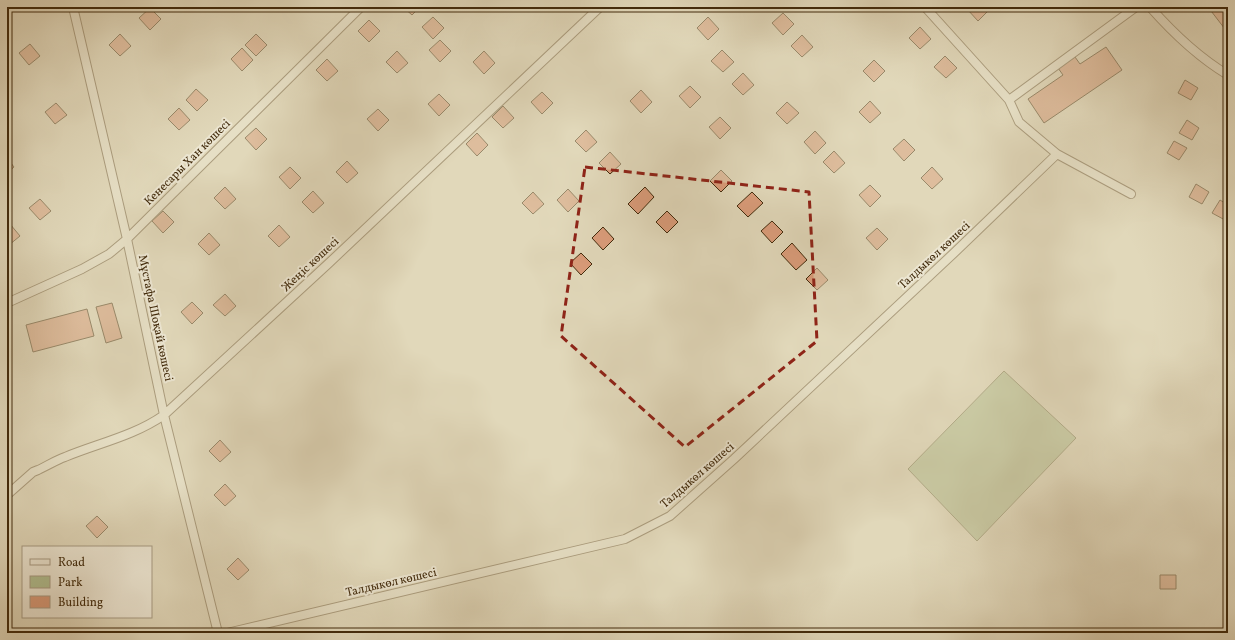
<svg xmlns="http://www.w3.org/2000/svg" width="1235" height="640" font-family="Vollkorn,serif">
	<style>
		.green { fill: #b1bf91; stroke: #7a754e }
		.building { fill: #da9c7a; stroke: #422b0c }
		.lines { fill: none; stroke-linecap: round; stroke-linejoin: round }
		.street-casing { stroke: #6a5638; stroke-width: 10 }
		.street { stroke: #ece6d2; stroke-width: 8 }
		.marked { fill: none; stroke: #8f2418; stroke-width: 3; stroke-dasharray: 8 5; stroke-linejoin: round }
		.labels { text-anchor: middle; stroke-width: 4; stroke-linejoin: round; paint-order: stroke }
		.street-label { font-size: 12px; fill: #422b0c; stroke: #ece6d2 }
	</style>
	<rect width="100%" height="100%" fill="#e1d8ba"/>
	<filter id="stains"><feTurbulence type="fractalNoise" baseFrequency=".005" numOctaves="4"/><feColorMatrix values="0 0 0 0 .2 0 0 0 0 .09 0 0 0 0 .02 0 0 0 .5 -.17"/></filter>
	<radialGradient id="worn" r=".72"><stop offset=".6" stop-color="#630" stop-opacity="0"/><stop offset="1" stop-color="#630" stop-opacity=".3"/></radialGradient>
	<path class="green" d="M1004,371L1076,438L977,541L908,469Z"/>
	<path class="building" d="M403,7H420L412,15Z
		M969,7H986L989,10L978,21L967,9Z
		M1208,7H1228V33Z
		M150,8L161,19L150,30L139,18Z
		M783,13L794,24L783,35L772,23Z
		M433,17L444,28L433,39L422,27Z
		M708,17L719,29L708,40L697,28Z
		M369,20L380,31L369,42L358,31Z
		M920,27L931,39L920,49L909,38Z
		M120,34L131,46L120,56L109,45Z
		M256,34L267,45L256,56L245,45Z
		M802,35L813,47L802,57L791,46Z
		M440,40L451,51L440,62L429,50Z
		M30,44L40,56L29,65L19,53Z
		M1106,47L1122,70L1044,123L1028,99L1063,75L1058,68L1075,57L1080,64Z
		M242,48L253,60L242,71L231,59Z
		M722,50L734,62L723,72L711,61Z
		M397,51L408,63L397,73L386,62Z
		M484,51L495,63L484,74L473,62Z
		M945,56L957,68L946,78L934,67Z
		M327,59L338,71L327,81L316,70Z
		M874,60L885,71L874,82L863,71Z
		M743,73L754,85L743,95L732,84Z
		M1185,80L1198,88L1191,100L1178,93Z
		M690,86L701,97L690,108L679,96Z
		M196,89L208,100L197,111L186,100Z
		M641,90L652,102L641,113L630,101Z
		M542,92L553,103L542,114L531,102Z
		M439,94L450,105L439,116L428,104Z
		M870,101L881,113L870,123L859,112Z
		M787,102L799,113L787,124L776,113Z
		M56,103L67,115L55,124L45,112Z
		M503,106L514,118L503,128L492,117Z
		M179,108L190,120L179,130L168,119Z
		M378,109L389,120L378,131L367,119Z
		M720,117L731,128L720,139L709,127Z
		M1187,120L1199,128L1192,140L1179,133Z
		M256,128L267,139L256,150L245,138Z
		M586,130L597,142L586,152L575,141Z
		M815,131L826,143L815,154L804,142Z
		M477,133L488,145L477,156L466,144Z
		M904,139L915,150L904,161L893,149Z
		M1174,141L1187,148L1179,160L1167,153Z
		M834,151L845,163L834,173L823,162Z
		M610,152L621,164L610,174L599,163Z
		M7,158L14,167L7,173Z
		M347,161L358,173L347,183L336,172Z
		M290,167L301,178L290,189L279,177Z
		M932,167L943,179L932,189L921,178Z
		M721,170L732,181L721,192L710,181Z
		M1196,184L1209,192L1202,204L1189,197Z
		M870,185L881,196L870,207L859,195Z
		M225,187L236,199L225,209L214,198Z
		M645,187L654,197L638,214L628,204Z
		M568,189L579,201L568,212L557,200Z
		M313,191L324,203L313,213L302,202Z
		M533,192L544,204L533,214L522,203Z
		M752,192L763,203L748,217L737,206Z
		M40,199L51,211L40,220L29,208Z
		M1220,200L1228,205V216L1225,220L1212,213Z
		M163,211L174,222L163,233L152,221Z
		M667,211L678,222L667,233L656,222Z
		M772,221L783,232L772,243L761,231Z
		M10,224L20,236L9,245L7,242V227Z
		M279,225L290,237L279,247L268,236Z
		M603,227L614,239L603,250L592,238Z
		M877,228L888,239L877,250L866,238Z
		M209,233L220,245L209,255L198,244Z
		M792,243L807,260L796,270L781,254Z
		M581,253L592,264L581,275L570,263Z
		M817,268L828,280L817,290L806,279Z
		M225,294L236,306L225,316L213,305Z
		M192,302L203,313L192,324L181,312Z
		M112,303L122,338L106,343L96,307Z
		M87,309L94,336L33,352L26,325Z
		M220,440L231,452L220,462L209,451Z
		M225,484L236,496L225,506L214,495Z
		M97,516L108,527L97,538L86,526Z
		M238,558L249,570L238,580L227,569Z
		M1160,575H1176V589H1160Z"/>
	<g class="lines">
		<defs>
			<path id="street" d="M73,7L127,239L164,415L218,633
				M925,7L1009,100L1019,122L1057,154L1131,194
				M1150,7C1173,33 1198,57 1228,75
				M1009,100L1136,7
				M7,303L82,269L109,254L127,239L361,7
				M7,495L33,472L38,470C47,466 56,460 65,457C99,443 134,436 164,415L329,263L600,7
				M227,633L625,539L670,516L734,459L955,252L1057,154"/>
		</defs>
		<use href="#street" class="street-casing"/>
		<use href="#street" class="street"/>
	</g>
	<path d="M0 0H1235V640H0ZM585,167L809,192L817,341L685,447L561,336Z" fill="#e1d8ba" fill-opacity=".55" fill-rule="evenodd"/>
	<path class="marked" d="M585,167L809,192L817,341L685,447L561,336Z"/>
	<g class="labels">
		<g class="street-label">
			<text transform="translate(187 162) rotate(-45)" y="4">Кенесары Хан көшесі</text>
			<text transform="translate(934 255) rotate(-43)" y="4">Талдыкөл көшесі</text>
			<text transform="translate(310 264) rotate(-43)" y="4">Жеңіс көшесі</text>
			<text transform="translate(156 318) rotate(78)" y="4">Мұстафа Шоқай көшесі</text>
			<text transform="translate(697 475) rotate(-41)" y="4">Талдыкөл көшесі</text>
			<text transform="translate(391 582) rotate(-13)" y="4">Талдыкөл көшесі</text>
		</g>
	</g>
	<rect width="1235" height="640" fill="none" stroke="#e1d8ba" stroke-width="24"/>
	<rect x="8" y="8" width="1219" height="624" fill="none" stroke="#422b0c" stroke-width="2"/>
	<rect x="12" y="12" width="1211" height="616" fill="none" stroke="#422b0c"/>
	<rect x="22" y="546" width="130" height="72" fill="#ece6d2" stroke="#a89b83"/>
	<rect x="30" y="559" width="20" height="6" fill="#ece6d2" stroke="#a89b83"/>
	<text x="58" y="566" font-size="12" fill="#422b0c">Road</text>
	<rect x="30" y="576" width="20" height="12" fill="#b1bf91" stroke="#a89b83"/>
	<text x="58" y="586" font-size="12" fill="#422b0c">Park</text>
	<rect x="30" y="596" width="20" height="12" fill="#da9c7a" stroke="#a89b83"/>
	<text x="58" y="606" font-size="12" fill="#422b0c">Building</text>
	<rect width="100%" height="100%" filter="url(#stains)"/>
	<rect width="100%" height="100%" fill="url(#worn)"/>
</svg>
